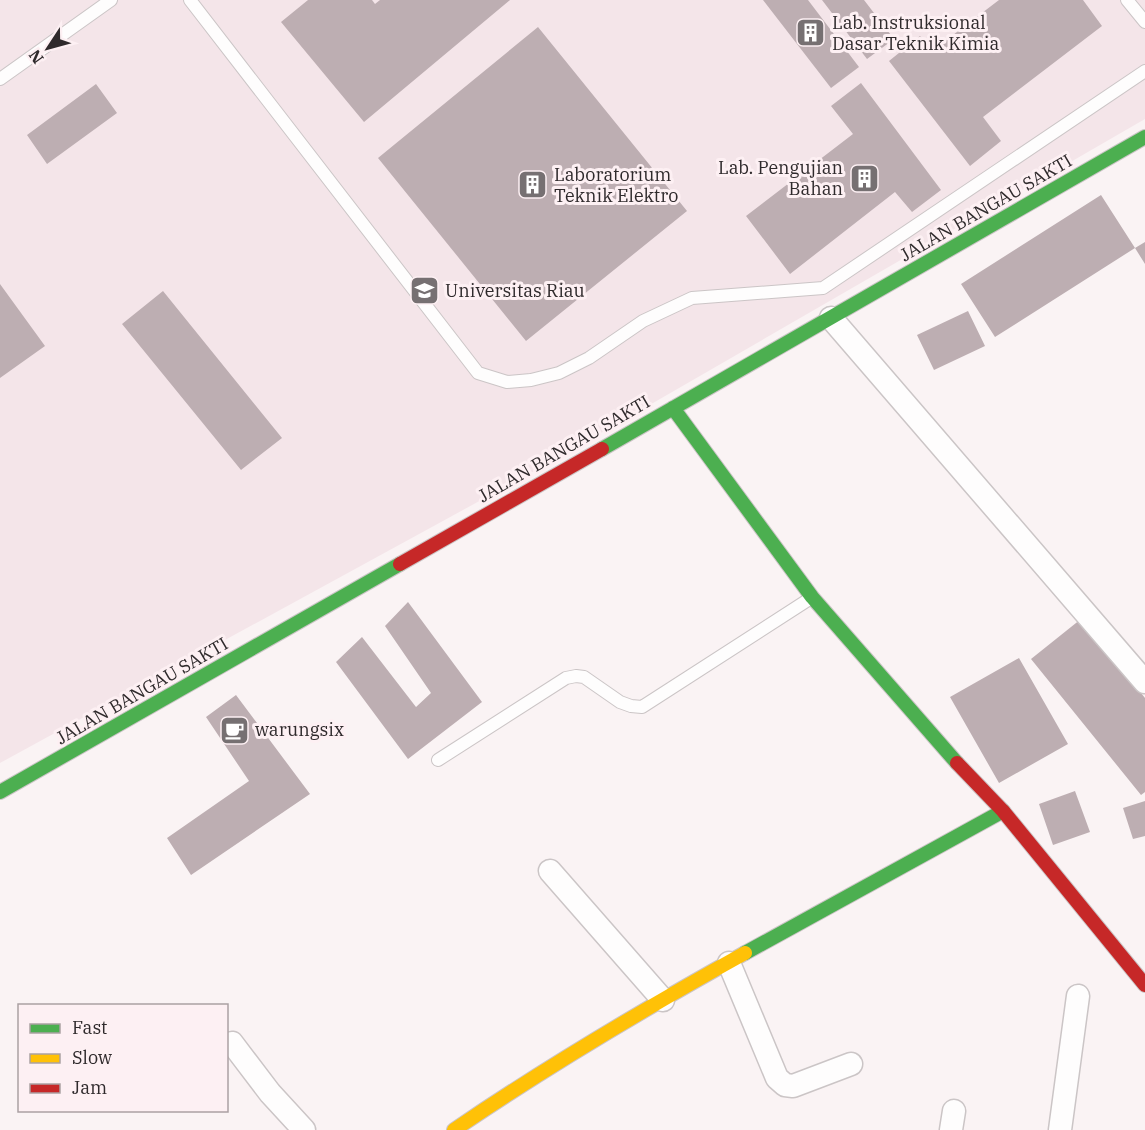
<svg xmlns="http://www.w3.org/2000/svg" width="1145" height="1130" font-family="'IBM Plex Serif',serif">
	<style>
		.built { fill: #f4e5e9 }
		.building { fill: #bdaeb2 }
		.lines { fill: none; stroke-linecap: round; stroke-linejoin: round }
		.lane-casing { stroke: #cbc5c6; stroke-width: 14 }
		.street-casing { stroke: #cbc5c6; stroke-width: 25 }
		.fast-casing { stroke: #cbc5c6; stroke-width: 16 }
		.slow-casing { stroke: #cbc5c6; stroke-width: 16 }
		.jam-casing { stroke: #cbc5c6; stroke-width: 16 }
		.lane { stroke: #fefdfd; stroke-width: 12 }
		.street { stroke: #fefdfd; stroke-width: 22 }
		.fast { stroke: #4caf50; stroke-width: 14 }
		.slow { stroke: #ffc107; stroke-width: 14 }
		.jam { stroke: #c62828; stroke-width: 14 }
		.labels { text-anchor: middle; stroke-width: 6; stroke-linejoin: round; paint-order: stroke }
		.poi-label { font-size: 18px; fill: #2f2a2c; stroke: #fdf0f3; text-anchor: start }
		.street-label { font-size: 18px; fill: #2f2a2c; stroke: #fdf0f3 }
	</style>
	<rect width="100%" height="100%" fill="#faf3f4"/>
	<path class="built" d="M0,0H1145V119L549,463L0,763Z"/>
	<path class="building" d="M308,0H372L375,4L380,0H510L364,122L281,22Z
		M763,0H808L859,67L831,88Z
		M822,0H864L894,39L867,59Z
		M999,0H1083L1102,26L983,117L1001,141L970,166L889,61L920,36L932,51Z
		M538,27L687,211L526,341L378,158Z
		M861,83L941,190L912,212L895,192L790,274L746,216L853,134L831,106Z
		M96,84L117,113L47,164L27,135Z
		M1101,195L1135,248L995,337L961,284Z
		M1145,242V264L1135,248Z
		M0,284L45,346L0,378Z
		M163,291L282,438L241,470L122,324Z
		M968,311L985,346L934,370L917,335Z
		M408,602L482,702L408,759L336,662L362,637L416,707L431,693L385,626Z
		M1081,619L1145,698V792L1141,795L1031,659Z
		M1019,658L1068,744L999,783L950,697Z
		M236,695L310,794L191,875L167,838L249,781L206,717Z
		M1075,791L1090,832L1053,845L1039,804Z
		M1145,801V836L1133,839L1123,808Z"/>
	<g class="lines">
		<defs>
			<path id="lane" d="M190,0L478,373L507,382L531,380L559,373L589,358L643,321L692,298L823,288L1145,71
				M1127,0L1145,22
				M0,79L111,0
				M438,760L566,678L576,676L584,677L620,702L631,706L642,707L811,598"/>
			<path id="street" d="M831,318L1145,682
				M550,871L663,1000
				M729,963L777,1078L785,1085L793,1086L851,1064
				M232,1043L270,1093L304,1130
				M951,1130L954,1111
				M1060,1130L1078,996"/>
			<path id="fast" d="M673,408L812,597L957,763
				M602,449L1145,137
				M0,792L400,564
				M745,953L1003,811"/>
			<path id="slow" d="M454,1130C548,1066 646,1008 745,953"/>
			<path id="jam" d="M400,564L602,449
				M957,763L1003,811L1145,985"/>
		</defs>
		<use href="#lane" class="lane-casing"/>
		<use href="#street" class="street-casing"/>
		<use href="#fast" class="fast-casing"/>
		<use href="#slow" class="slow-casing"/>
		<use href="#jam" class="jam-casing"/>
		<use href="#lane" class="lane"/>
		<use href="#street" class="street"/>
		<use href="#fast" class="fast"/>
		<use href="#slow" class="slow"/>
		<use href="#jam" class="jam"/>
	</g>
	<defs>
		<symbol id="building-square" viewBox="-11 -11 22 22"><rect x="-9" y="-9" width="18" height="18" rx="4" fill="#767072" stroke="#fdf0f3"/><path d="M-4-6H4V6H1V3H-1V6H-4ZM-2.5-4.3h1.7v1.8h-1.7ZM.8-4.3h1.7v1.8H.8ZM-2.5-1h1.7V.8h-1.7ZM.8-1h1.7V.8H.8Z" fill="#fff"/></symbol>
		<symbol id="university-square" viewBox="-11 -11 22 22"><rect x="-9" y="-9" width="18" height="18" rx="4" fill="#767072" stroke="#fdf0f3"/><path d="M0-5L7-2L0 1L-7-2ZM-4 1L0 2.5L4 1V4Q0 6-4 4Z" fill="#fff"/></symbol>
		<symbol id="cafe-square" viewBox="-11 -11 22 22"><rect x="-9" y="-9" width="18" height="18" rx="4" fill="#767072" stroke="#fdf0f3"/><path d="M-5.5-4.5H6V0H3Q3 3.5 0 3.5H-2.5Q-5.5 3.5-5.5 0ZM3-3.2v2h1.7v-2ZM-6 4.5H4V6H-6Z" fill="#fff"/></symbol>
	</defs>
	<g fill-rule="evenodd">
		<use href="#building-square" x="794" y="16" width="33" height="33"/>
		<use href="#building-square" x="848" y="162" width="33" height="33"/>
		<use href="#building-square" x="516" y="168" width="33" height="33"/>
		<use href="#university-square" x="408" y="274" width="33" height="33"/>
		<use href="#cafe-square" x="218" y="714" width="33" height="33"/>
	</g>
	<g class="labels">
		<g class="poi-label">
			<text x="832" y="29">Lab. Instruksional<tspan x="832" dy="21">Dasar Teknik Kimia</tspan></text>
			<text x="843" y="174" text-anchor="end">Lab. Pengujian<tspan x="843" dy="21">Bahan</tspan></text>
			<text x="554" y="181">Laboratorium<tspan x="554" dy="21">Teknik Elektro</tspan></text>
			<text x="445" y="297">Universitas Riau</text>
			<text x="255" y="736">warungsix</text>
		</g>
		<g class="street-label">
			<text transform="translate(986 208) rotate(-30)" y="6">JALAN BANGAU SAKTI</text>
			<text transform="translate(564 449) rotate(-30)" y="6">JALAN BANGAU SAKTI</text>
			<text transform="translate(142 691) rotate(-30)" y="6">JALAN BANGAU SAKTI</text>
		</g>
	</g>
	<rect x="18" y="1004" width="210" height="108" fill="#fdf0f3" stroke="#aba1a3" stroke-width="1.5"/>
	<rect x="30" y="1024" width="30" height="9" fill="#4caf50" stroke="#aba1a3" stroke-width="1.5"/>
	<text x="72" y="1034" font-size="18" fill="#2f2a2c">Fast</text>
	<rect x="30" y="1054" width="30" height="9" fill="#ffc107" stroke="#aba1a3" stroke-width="1.5"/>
	<text x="72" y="1064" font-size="18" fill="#2f2a2c">Slow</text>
	<rect x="30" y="1084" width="30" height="9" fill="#c62828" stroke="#aba1a3" stroke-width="1.5"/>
	<text x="72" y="1094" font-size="18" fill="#2f2a2c">Jam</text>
	<g transform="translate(48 48) rotate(234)" stroke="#fdf0f3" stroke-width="4.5" paint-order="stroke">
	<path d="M0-4.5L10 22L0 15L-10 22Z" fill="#2f2a2c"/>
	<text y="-9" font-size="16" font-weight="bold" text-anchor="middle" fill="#2f2a2c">N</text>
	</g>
</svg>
